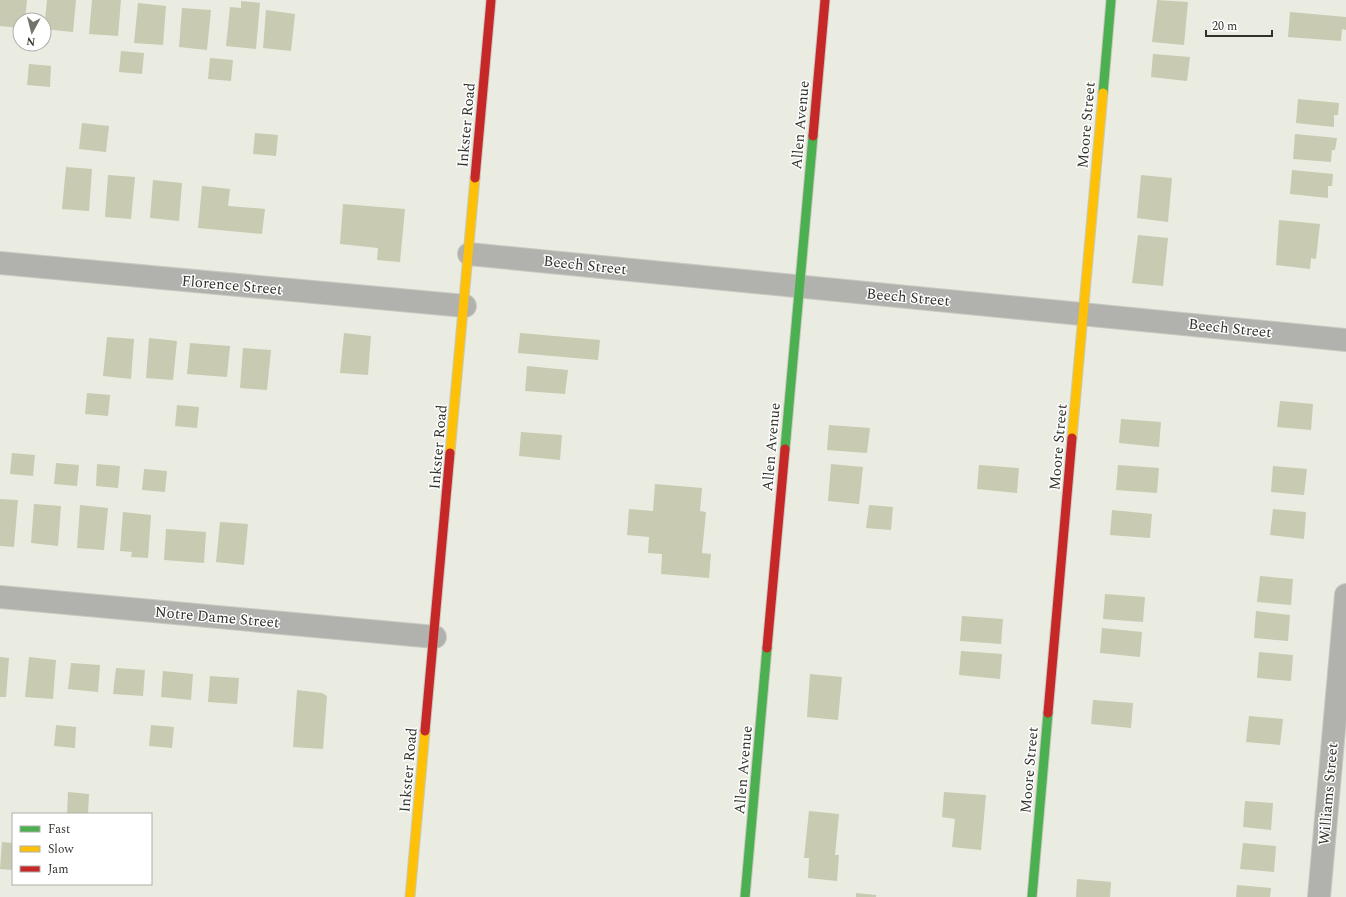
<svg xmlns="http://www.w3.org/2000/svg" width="1346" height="897" font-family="Spectral,serif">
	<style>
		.building { fill: #c8cab1 }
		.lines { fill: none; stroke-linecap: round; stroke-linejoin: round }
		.street-casing { stroke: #c8cac1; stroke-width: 24 }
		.fast-casing { stroke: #c8cac1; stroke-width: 11 }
		.slow-casing { stroke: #c8cac1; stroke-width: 11 }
		.jam-casing { stroke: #c8cac1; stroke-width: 11 }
		.street { stroke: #b1b1ae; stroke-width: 22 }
		.fast { stroke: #4caf50; stroke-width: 9 }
		.slow { stroke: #ffc107; stroke-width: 9 }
		.jam { stroke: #c62828; stroke-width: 9 }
		.labels { text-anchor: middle; stroke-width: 3; stroke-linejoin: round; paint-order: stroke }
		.street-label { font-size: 15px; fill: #31322b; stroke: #fff }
	</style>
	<rect width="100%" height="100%" fill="#eaece1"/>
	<path class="building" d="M0,0H27L25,20H20V28L0,26Z
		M47,0H76L73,32L44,29Z
		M92,0H121L118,36L89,34Z
		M1157,0L1188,2L1184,45L1152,42Z
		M241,1L260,3L256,49L226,46L230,7L241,8Z
		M138,3L166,6L163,45L134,43Z
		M182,8L211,10L207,50L179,47Z
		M266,10L295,14L291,51L263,48Z
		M1290,12L1346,17V30L1342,29L1341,41L1288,37Z
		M121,51L144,53L142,74L119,72Z
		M1153,54L1190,57L1187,81L1151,77Z
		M210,58L233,60L231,81L208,79Z
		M29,64L51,66L50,87L27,85Z
		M1298,99L1339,103L1338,115H1334V127L1296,123Z
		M82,123L109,126L106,152L79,149Z
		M255,133L278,135L276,156L253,154Z
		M1295,134L1337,138L1335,150H1332L1331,162L1293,159Z
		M66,167L92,169L89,211L62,209Z
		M1292,170L1333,174L1332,186H1328V198L1290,194Z
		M108,175L135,177L131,219L105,217Z
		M1141,175L1172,178L1168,222L1137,218Z
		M153,180L182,183L179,221L150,218Z
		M202,186L230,189L228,206L265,209L262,234L198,228Z
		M343,204L405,209L400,262L377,260L378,248L340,244Z
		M1279,220L1320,224L1316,259L1311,258L1310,269L1276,265Z
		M1138,235L1168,238L1163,286L1132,283Z
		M344,333L371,336L368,375L340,373Z
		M520,333L600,340L598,360L518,353Z
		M107,337L134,339L131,379L103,376Z
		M149,338L177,341L173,380L146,378Z
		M190,343L230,346L227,377L187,374Z
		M243,348L271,350L267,390L240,388Z
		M527,366L568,370L565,394L525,391Z
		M87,393L110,395L108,416L85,414Z
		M1280,401L1313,404L1311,430L1277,427Z
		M177,405L199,407L197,428L175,426Z
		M1121,419L1161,422L1159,447L1119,443Z
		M829,425L870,428L867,453L827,450Z
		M521,432L562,435L560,460L519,456Z
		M12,453L35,455L33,476L10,474Z
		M56,463L79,465L77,486L54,484Z
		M97,464L120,466L118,488L96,486Z
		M831,464L863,467L859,504L828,501Z
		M979,465L1019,468L1017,493L977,489Z
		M1118,465L1159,468L1157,493L1116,490Z
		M1273,466L1307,469L1304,495L1271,492Z
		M144,469L167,471L165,492L142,490Z
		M655,484L702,488L700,511L706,512L702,553L711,554L709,578L661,574L662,554L648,553L649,537L627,535L629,509L653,511Z
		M0,499L18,500L14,547L0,546Z
		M34,504L61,506L58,546L31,543Z
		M80,505L108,508L104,550L77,548Z
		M869,505L893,507L891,530L866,528Z
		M1273,509L1306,512L1304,539L1270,535Z
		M1112,510L1152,514L1150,538L1110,535Z
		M123,512L151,515L148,558L131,557L132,552L120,551Z
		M220,522L248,524L244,565L216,562Z
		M166,529L206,532L204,563L164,560Z
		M1260,576L1293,579L1291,605L1257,602Z
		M1105,594L1145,597L1143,622L1103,619Z
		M1256,611L1290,615L1288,641L1254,638Z
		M962,616L1003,619L1001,644L960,641Z
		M1102,628L1142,632L1140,657L1100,653Z
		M961,651L1002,654L1000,679L959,675Z
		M1259,652L1293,655L1291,681L1257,678Z
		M0,657L9,658L6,697H0Z
		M29,657L56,660L53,699L25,697Z
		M71,663L100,665L98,692L68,689Z
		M116,668L145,670L143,696L113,694Z
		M163,671L193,674L191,700L161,697Z
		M810,674L842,677L838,720L807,717Z
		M210,676L239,678L237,704L208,702Z
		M297,690L322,693L327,696L323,749L293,747Z
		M1093,700L1133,703L1131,728L1091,724Z
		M1249,716L1283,719L1280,745L1246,742Z
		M56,725L76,727L75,748L54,746Z
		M151,725L174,727L172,748L149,746Z
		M68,792L89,794L88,814H67Z
		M944,792L986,795L981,850L952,847L955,819L942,817Z
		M1245,801L1273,803L1271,830L1243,827Z
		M809,811L839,814L835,855H839L837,881L808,878L809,858H804Z
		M2,842L13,843V870L0,869Z
		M1243,843L1276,846L1274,872L1240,869Z
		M1077,879L1111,882L1110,897H1076Z
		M1237,885L1271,888L1270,897H1236Z
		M856,893L876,895V897H856Z"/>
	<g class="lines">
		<defs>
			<path id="street" d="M469,254L1346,340
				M0,263L465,306
				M0,597L435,637
				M1319,897L1346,595"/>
			<path id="fast" d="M1103,93L1111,0
				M785,449L813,136
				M745,897L767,648
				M1032,897L1048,713"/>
			<path id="slow" d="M1072,438L1103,93
				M450,453L475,178
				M410,897L425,731"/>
			<path id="jam" d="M813,136L825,0
				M475,178L491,0
				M767,648L785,449
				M1048,713L1072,438
				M425,731L450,453"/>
		</defs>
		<use href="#street" class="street-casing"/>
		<use href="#fast" class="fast-casing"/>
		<use href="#slow" class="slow-casing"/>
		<use href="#jam" class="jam-casing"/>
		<use href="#street" class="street"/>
		<use href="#fast" class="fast"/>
		<use href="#slow" class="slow"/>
		<use href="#jam" class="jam"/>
	</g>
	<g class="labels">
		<g class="street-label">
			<text transform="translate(466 125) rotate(-85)" y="5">Inkster Road</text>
			<text transform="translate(800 125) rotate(-85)" y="5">Allen Avenue</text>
			<text transform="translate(1086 125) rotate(-85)" y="5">Moore Street</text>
			<text transform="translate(585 265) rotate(6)" y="5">Beech Street</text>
			<text transform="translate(232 285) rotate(5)" y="5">Florence Street</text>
			<text transform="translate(908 297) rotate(5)" y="5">Beech Street</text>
			<text transform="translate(1230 328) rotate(6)" y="5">Beech Street</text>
			<text transform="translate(438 447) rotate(-85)" y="5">Inkster Road</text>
			<text transform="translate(771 447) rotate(-85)" y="5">Allen Avenue</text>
			<text transform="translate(1058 447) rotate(-85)" y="5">Moore Street</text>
			<text transform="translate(217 617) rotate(5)" y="5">Notre Dame Street</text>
			<text transform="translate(408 770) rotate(-85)" y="5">Inkster Road</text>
			<text transform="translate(743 770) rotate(-85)" y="5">Allen Avenue</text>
			<text transform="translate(1029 770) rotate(-85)" y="5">Moore Street</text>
			<text transform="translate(1328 794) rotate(-85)" y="5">Williams Street</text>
		</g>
	</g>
	<rect x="12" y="813" width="140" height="72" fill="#ffffff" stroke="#adadaa"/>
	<rect x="20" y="826" width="20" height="6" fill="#4caf50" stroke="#adadaa"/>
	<text x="48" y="833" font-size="12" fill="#31322b">Fast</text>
	<rect x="20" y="846" width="20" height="6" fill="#ffc107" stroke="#adadaa"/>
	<text x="48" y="853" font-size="12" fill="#31322b">Slow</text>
	<rect x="20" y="866" width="20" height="6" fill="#c62828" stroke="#adadaa"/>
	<text x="48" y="873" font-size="12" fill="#31322b">Jam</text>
	<g transform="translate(32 32) rotate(187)"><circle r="19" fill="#ffffff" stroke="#adadaa"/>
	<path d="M0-3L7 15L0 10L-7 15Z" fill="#72736b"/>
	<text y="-6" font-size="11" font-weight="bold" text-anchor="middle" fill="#31322b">N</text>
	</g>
	<path d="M1206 30v6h66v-6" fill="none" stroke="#31322b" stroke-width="2"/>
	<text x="1212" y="30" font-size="12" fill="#31322b" stroke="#ffffff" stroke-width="3" paint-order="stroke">20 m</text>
</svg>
